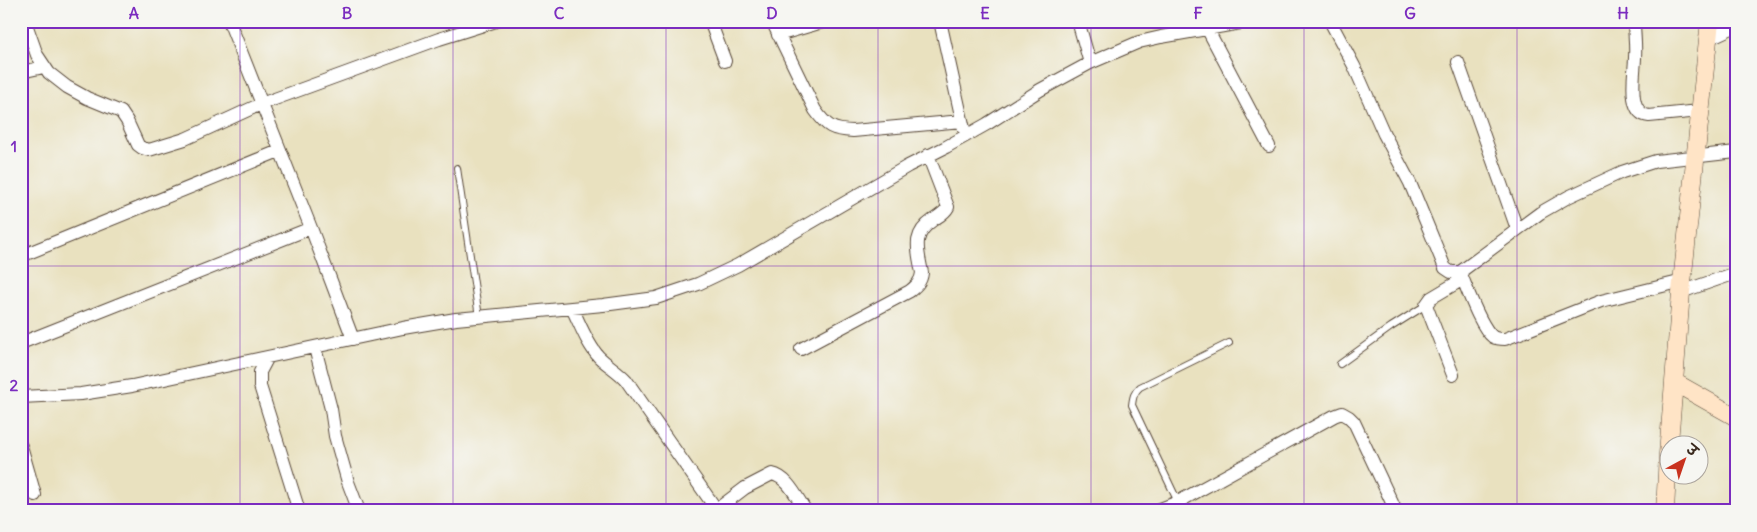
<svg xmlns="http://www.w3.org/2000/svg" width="1757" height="532" font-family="Delius,'Playpen Sans Deva',sans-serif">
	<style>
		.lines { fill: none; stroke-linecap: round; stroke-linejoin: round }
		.service-casing { stroke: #554536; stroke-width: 8 }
		.minor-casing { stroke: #554536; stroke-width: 14 }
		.secondary-casing { stroke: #554536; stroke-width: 19 }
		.service { stroke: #fff; stroke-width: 6 }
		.minor { stroke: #fff; stroke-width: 12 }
		.secondary { stroke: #ffe4c6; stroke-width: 18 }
		.grid { fill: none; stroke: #7b2cbf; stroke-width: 1; stroke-opacity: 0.55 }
		.neatline { fill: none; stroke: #7b2cbf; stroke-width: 2 }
		.grid-label { font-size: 16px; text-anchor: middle; font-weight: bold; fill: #7b2cbf }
	</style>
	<rect width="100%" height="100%" fill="#f6f6f2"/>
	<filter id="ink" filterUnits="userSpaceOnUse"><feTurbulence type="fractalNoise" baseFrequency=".02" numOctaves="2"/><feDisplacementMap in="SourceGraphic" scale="10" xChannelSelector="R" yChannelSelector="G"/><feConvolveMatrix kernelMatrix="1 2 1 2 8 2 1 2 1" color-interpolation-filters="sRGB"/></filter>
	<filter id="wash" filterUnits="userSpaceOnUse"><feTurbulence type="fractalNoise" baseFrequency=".0096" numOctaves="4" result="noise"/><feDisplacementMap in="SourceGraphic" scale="20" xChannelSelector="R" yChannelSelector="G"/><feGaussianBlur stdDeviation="1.12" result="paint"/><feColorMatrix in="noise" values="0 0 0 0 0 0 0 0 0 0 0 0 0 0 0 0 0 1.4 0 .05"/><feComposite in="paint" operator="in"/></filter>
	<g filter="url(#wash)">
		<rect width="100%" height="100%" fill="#e9e1bf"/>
	</g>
	<g filter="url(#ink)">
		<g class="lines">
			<defs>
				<path id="service" d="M457,168L479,317
					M1340,364L1391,327L1426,305
					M1178,502L1132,405C1133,397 1134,392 1140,387L1229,343"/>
				<path id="minor" d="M25,21L37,55L49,73L67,87L87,98L121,112L127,121L138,145L142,148L149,150L185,139L261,104L439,39L496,21
					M229,21L311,228L353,339
					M710,21L725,61
					M772,21L815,110C827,127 832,130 853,131L962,121
					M940,21L964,129
					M1078,21L1090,63
					M1330,21L1354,66L1384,134L1410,183L1445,268L1451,272H1460L1540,213L1568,197L1622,172L1656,161L1736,152
					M1634,21C1634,33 1636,45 1635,57C1635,72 1626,114 1649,116L1700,111
					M1208,30L1269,146
					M778,35L826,21
					M1708,39L1736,26
					M1458,62L1517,229
					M21,72L44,67
					M21,256L279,151
					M1460,272C1467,288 1480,327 1493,337C1497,339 1500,339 1505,339L1601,301L1683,281
					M1681,292L1736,273
					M572,308C580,324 587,344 599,357C607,365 618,371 626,380L714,506L717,508L720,507L745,488L772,474C788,477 797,498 806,511
					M21,343L311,228
					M315,348L331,409L335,436L348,482L359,511
					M801,349L910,291C916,286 921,282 922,273C918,250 911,235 933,220C939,216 945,213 948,207L928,155
					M268,357L260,372V386L299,511
					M1453,375L1426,305L1431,298L1463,279
					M21,397L81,394L132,386L403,328L456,319L603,305L656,298L698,284L738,265L908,166L946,147L987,124L1040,90L1090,63L1139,42L1161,37L1252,21
					M21,446L35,495
					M1155,511L1178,502L1334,416L1342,413L1349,417L1354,422L1395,509"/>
				<path id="secondary" d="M1710,21L1681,292L1674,382L1736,417
					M1665,511L1668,454L1674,382"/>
			</defs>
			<use href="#service" class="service-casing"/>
			<use href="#minor" class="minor-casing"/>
			<use href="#secondary" class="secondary-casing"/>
			<use href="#service" class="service"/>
			<use href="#minor" class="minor"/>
			<use href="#secondary" class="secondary"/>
		</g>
	</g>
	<path class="grid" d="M240,21V511M453,21V511M666,21V511M878,21V511M1091,21V511M1304,21V511M1517,21V511M21,266H1736"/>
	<rect width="1757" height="532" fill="none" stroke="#f6f6f2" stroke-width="55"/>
	<g transform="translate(1684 460) rotate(40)"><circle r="24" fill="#f6f6f2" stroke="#aba49d"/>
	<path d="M0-4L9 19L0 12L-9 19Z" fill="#c8321e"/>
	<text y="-8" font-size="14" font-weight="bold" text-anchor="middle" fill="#3b2a1e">उ</text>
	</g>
	<rect x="28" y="28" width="1702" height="476" class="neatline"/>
	<g class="grid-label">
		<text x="134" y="19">A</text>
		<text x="347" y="19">B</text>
		<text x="559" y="19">C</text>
		<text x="772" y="19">D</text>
		<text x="985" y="19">E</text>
		<text x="1198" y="19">F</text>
		<text x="1410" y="19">G</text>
		<text x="1623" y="19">H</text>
		<text x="14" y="152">1</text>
		<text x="14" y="391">2</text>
	</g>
</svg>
